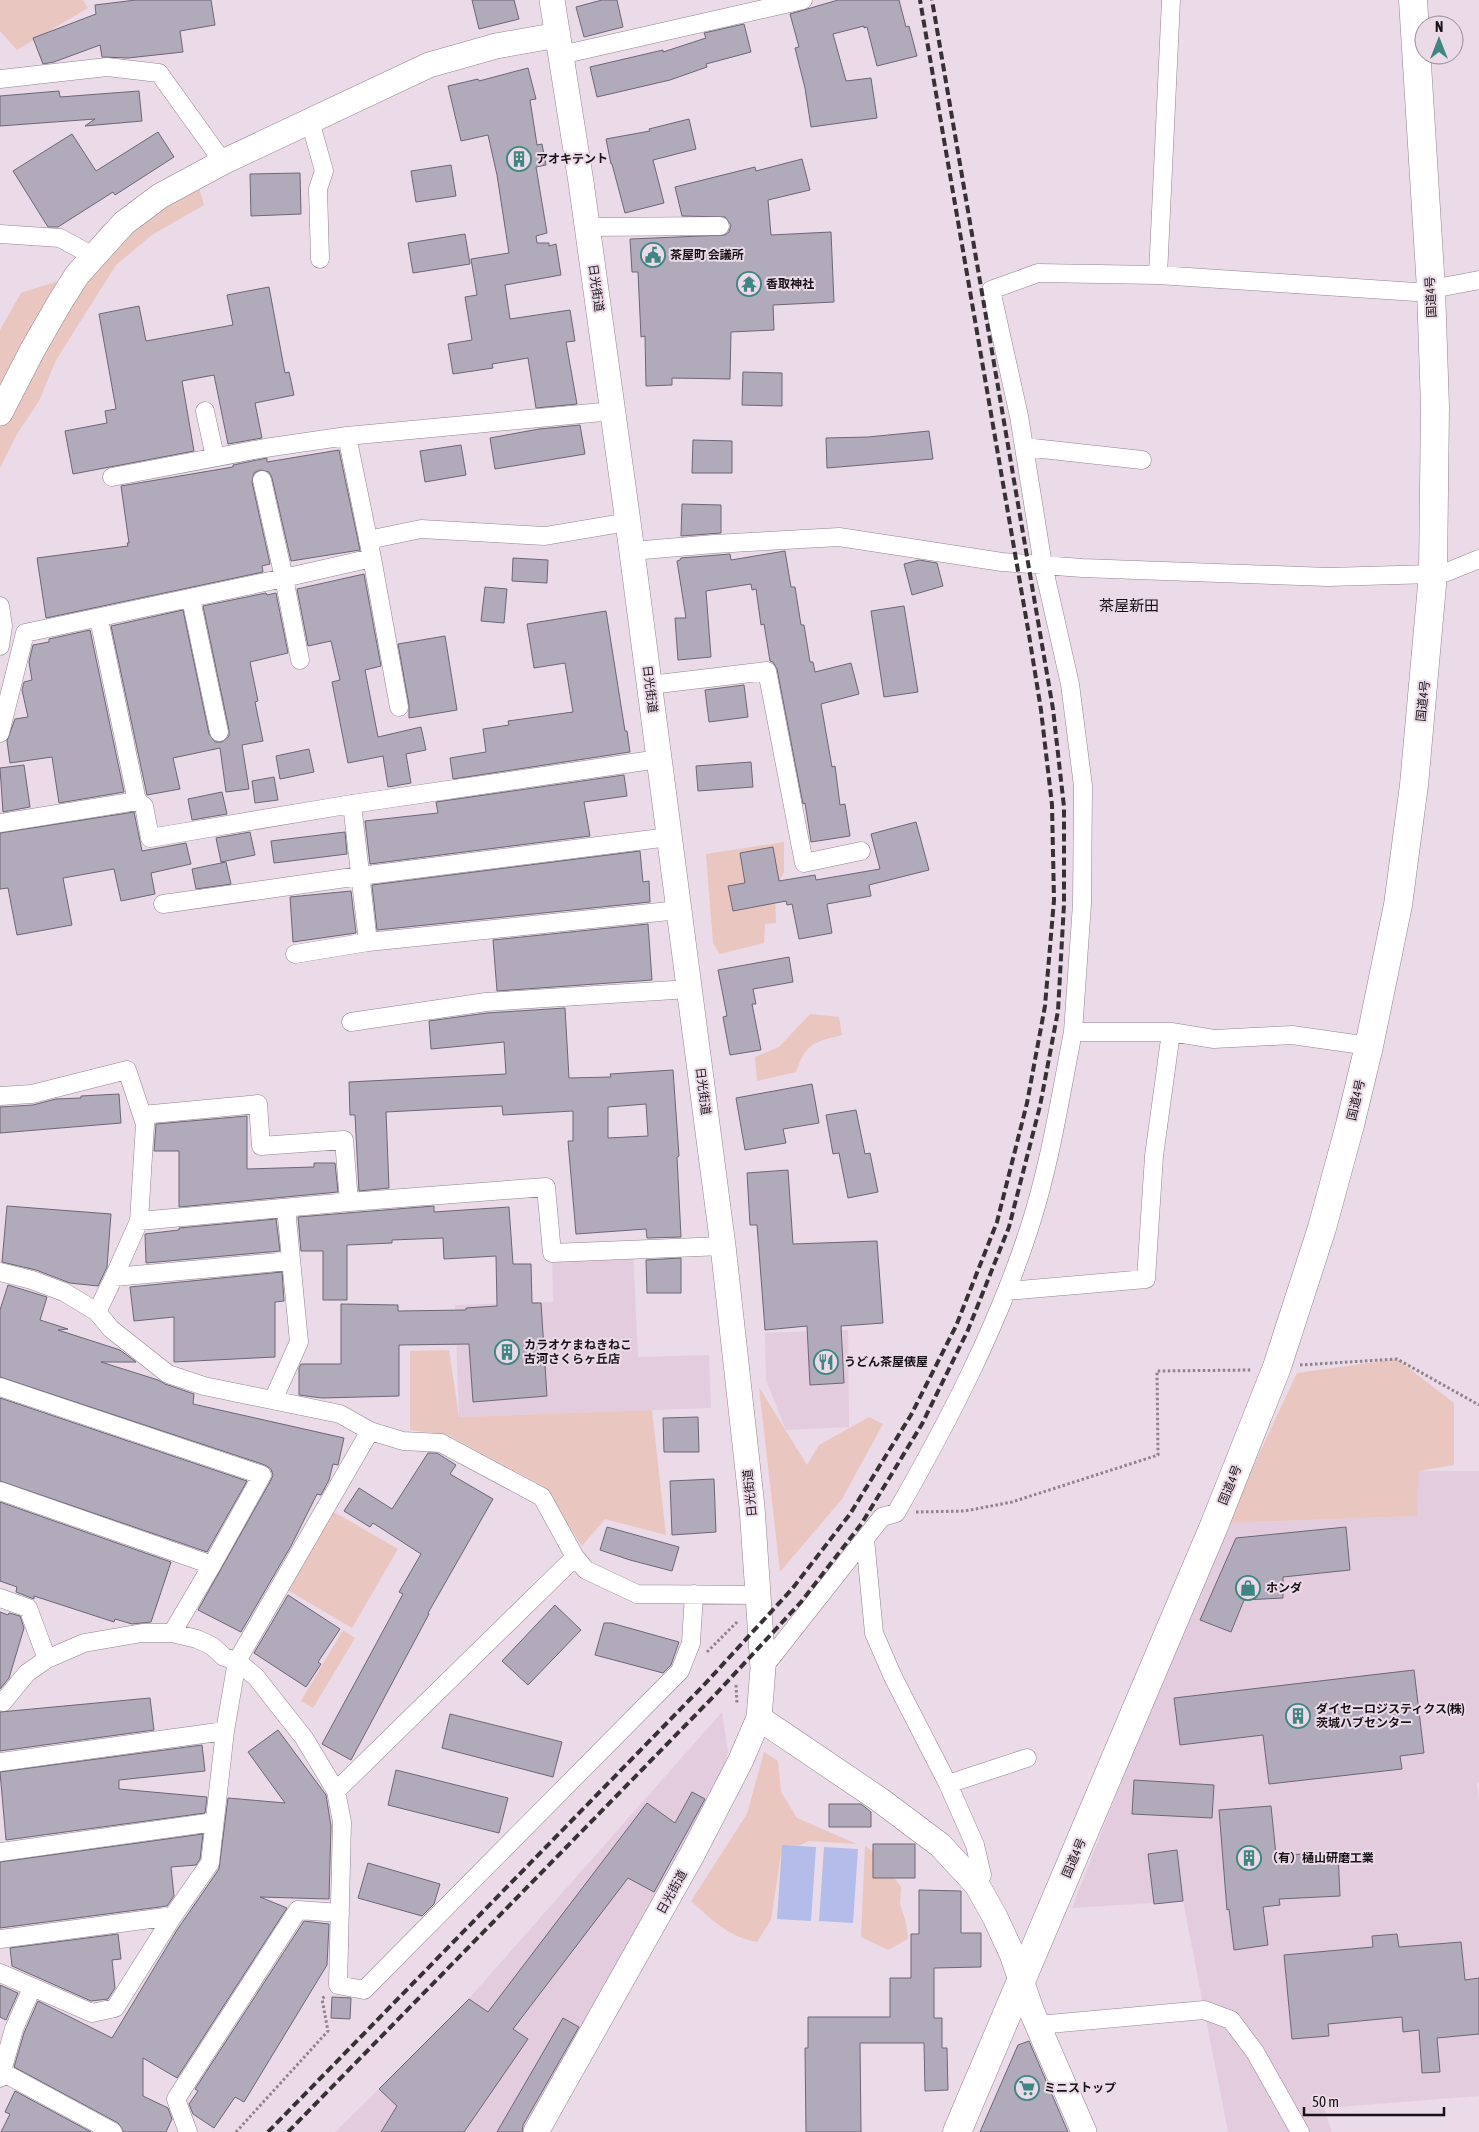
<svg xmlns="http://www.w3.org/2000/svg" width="1479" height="2132" font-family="'Asap Condensed','Noto Sans JP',sans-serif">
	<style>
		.built { fill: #e3ccde }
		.green { fill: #eac6c0 }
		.water { fill: #b4bde9 }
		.building { fill: #b1aabb; stroke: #6c6675; fill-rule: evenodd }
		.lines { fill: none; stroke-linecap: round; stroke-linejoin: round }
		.street-casing { stroke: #92838f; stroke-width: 19 }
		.secondary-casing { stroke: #92838f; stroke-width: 26 }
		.highway-casing { stroke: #92838f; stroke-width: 29 }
		.path { stroke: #8e828b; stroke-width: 3; stroke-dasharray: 2.5 2.5; stroke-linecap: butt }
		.street { stroke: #fff; stroke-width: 18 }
		.secondary { stroke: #fff; stroke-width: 25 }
		.highway { stroke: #fff; stroke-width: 28 }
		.rail { stroke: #373035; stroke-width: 4; stroke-dasharray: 8 4; stroke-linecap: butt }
		.labels { text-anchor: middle; stroke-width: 4; stroke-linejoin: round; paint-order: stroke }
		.poi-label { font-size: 12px; font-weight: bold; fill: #171216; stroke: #ebdae7; text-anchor: start }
		.street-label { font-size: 12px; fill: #171216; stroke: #ebdae7 }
		.quarter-label { font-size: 15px; fill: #171216; stroke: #ebdae7 }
	</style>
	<rect width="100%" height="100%" fill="#ebdae7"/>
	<path class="built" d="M633,1250L638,1357L709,1355L711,1408L459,1417L455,1305L553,1302L552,1253Z
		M848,1330L849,1427L786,1430L766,1380L765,1333Z
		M1419,1471H1479V1782L1477,1783L1479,1803V2096L1324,2108L1332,2132H1228L1183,1901L1072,1908L1160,1682L1227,1523L1416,1516Z
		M722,1712L728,1752L712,1817L526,2132H335L456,2013Z"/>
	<path class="green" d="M0,0H83L88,8L17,50L0,31Z
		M199,187L204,205L152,235L116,265L56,360L39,401L17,434L0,468V330L21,293L58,281L103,225Z
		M784,842V872L775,889L776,923L765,924L764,943L720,954L713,943L706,854Z
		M810,1014L839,1017L842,1035C814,1042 806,1043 796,1072L757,1081L755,1057L779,1047Z
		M449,1350L459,1417L652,1410L666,1535L605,1519L582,1546L543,1486L448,1435L410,1430V1351Z
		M1397,1359L1454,1403V1465L1419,1471L1417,1516L1227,1523L1297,1373Z
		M759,1387L807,1465L819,1445L869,1417L883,1424L842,1499L780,1572Z
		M332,1511L398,1549L352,1628L286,1589Z
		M343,1630L355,1638L313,1708L301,1701Z
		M764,1752L778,1761L781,1792L797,1818L857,1844L809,1841L781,1854L771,1920L757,1942C729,1937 712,1920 691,1901L747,1814Z
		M865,1846L879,1856L901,1887L900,1904L906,1923L908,1939L888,1950L861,1937Z"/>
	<path class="water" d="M782,1845L816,1847L811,1921L777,1919Z
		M824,1847L858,1849L853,1923L819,1921Z"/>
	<path class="building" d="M136,0H211L215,25L180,31L183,52L128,58L102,57L100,45L54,62L43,64L33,38L96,14L95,5Z
		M472,0H514L519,19L479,29Z
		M602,0H617L623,27L584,37L576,7Z
		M838,0H899L906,27L909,26L917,56L877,66L867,27L864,28V26L833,34L846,81L871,78L877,118L811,127L805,88L795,48L799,47L790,14Z
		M744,24L751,52L706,64L707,67L670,80L597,97L590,67L663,50V52L706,38L704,33Z
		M528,68L536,99L530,100L537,145L542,144L546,165L536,167L547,233L536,236L537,243H549V246L556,244L561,275L505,285L510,319L570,310L575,341L566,342L577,404L536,408L528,358L492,364L493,368L453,374L448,344L472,340L465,297L477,295L471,259L509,253L497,175L488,135L461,141L448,86L478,79L479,81Z
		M59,91L60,97L139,91L142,121L85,126L95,119L0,126V96Z
		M689,119L696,149L653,160L664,203L625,213L612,164H611L606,139L650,131L649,129Z
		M158,132L174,157L115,195L113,192L58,227H48L13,171L72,134L96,171Z
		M802,159L810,190L768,200L771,235L831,232L834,302L773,305L774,330L731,332L730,379L672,378V385L646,386L645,336L641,337L638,272H632L630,239L725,235L729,232L731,225L725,217L682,216L675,187L755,167L756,171Z
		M451,165L456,196L416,202L411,171Z
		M300,173L301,214L251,216L250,174Z
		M465,234L470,264L413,273L408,243Z
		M269,287L285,373L289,372L294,395L255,403L262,438L228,444L214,375L182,381L194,451L73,474L65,431L107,423L105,411L116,409L99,314L139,306L146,341L233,325L227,295Z
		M743,372L782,373V406L742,405Z
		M580,425L585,454L495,469L490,438L539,429Z
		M929,431L933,459L827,468L826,438L868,437Z
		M693,440L732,441V473H692Z
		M461,445L466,475L425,482L420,451Z
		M339,450L360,550L291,561L272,478L269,472L260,470L254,473L252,482L270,564L262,566L263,572L46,618L37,558L128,546L127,543H129L121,486L233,467V465L267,458V462Z
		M682,504L721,505V533L681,536Z
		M785,551L791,587H795L801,625H804L810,662H813L815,672L851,663L859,694L821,704L832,767L835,766L840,805L845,804L850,836L811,842L805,803L803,804L777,669L773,662L770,661L764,624L761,625L756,589L752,590L751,584L706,591L711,657L678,660L675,618H686L677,561L680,560L681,558L730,554L731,560Z
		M513,558L548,560L547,583L512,581Z
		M919,560L937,563L943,586L912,595L904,564Z
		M364,574L381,666L365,670L378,737L421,727L426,750L406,754L411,783L388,787L383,756L348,763L332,682L340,680L331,641L308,646L297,589Z
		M485,587L507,589L504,623L481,621Z
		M266,593L267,595L276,593L288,653L250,662L258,701L255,702L263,741L242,745L249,789L226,792L220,748L173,758L180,789L147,795L111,626L183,610L209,734L215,742H222L229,736V730L203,606Z
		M904,606L918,692L884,697L871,611Z
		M606,611L625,731H627L630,752L453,779L450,758L486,752L483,729L509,725L508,721L573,712L565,663L534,668L527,624Z
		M90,630L124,792L59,803L52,757L10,763L7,741L15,719L28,717L22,690L24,682L32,680L29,662L33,645L49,642V639Z
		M445,636L457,710L409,718V705L398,644Z
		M744,685L748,717L709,722L705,690Z
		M309,749L314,772L280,779L276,756Z
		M751,762L753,787L698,791L696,766Z
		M24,765L30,807L3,812L0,768Z
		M624,775L627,796L584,802L590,836L370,864L365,821L438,813L436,802Z
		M274,777L278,800L255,803L252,781Z
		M222,792L227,814L192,820L188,799Z
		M134,812L142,851L186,843L191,864L151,873L155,894L121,901L114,869L63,878L72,925L17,935L8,888L0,889V833Z
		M916,822L929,870L869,885L871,896L827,904L832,933L799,939L792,904L787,905L786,901L733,911L728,886L745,883L740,853L773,847L779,881L815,875L816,880L880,869L871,834Z
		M250,832L255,855L221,862L216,838Z
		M345,832L347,854L274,863L271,841Z
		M640,851L643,882L649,881L650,902L377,930L372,885Z
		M226,862L231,884L196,889L192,869Z
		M351,891L356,933L293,942L290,897Z
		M648,924L652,980L497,991L493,940Z
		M789,957L793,982L753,989L756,1004H752L761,1050L730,1055L723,1017L727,1016L718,970Z
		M565,1008L569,1078L611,1077L610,1074L673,1070L679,1156L677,1157L681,1237L647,1238L646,1229L576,1234L568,1141H573V1111L503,1115L502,1106L386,1112L389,1188L359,1191L355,1115H350L349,1082L506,1074L504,1042L431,1049L429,1021L487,1013ZM646,1104L648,1136L608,1138V1107Z
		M812,1084L819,1123L783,1129L786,1143L745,1150L736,1098Z
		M119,1094L121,1123L0,1133V1107L33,1105L56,1099L81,1098V1096Z
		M856,1110L865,1154L870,1153L878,1192L848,1198L839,1153L833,1154L826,1115Z
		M247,1116V1169L314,1167V1163H335L338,1192L179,1207V1151H154L156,1124Z
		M788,1170L793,1244L877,1241L883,1323L841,1326L844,1383L810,1385L807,1326L765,1330L757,1225H750L747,1173Z
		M7,1206L111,1214L107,1267L98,1286L70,1283L36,1270L2,1262Z
		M434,1206V1212L509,1207L513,1264H531L532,1303H541L547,1396L473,1402L469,1344L399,1345V1396L322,1398L299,1395V1368L301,1364H341V1304L398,1305V1311L466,1310V1308L497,1306L496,1256L444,1259L443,1238L392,1240V1243L347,1245V1300H323V1251H301L298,1217Z
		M276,1219L280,1251L146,1263L145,1234L179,1230V1228Z
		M681,1258V1293H647L646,1260Z
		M282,1272L284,1301L275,1302V1357L174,1362V1317L134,1321L130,1287Z
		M8,1285L47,1297L40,1320L68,1329L58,1330L120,1350L136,1362H101L158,1380L165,1384L194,1394L193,1404L344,1438L338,1465L333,1464L329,1480L321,1495L317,1494L291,1546L241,1632L198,1610L271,1480L273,1475L271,1469L265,1465L0,1377V1310Z
		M0,1398L247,1481L207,1552L0,1481Z
		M698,1417L699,1452H664L663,1418Z
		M428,1453H437L456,1465L450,1474L493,1499L428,1613L429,1614L351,1760L322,1744L403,1594L399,1592L421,1554L373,1523L370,1527L344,1511L359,1488L392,1509Z
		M714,1479L716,1532L672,1535L670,1481Z
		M0,1502L171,1562L151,1622L132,1624L115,1619L114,1622L34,1596V1599L16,1592L17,1587L0,1581Z
		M607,1527L679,1547L672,1571L630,1560L600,1550Z
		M1346,1527L1350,1570L1283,1577V1598L1244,1600L1231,1632L1200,1620L1236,1538Z
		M288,1595L340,1629L318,1662L321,1664L306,1687L254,1653Z
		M555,1605L581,1630L528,1685L502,1661Z
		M0,1612L8,1615L9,1613L20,1616L24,1628L9,1678L0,1689Z
		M604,1623H611L679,1642L671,1665L663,1673L595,1655Z
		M1414,1670L1424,1753L1400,1756L1402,1769L1269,1784L1263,1735L1180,1745L1174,1698Z
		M150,1698L154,1730L0,1751V1712Z
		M450,1714L562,1742L553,1777L442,1748Z
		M278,1730L326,1795L331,1826L329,1899L260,1897L287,1908L177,2078L143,2058V2096L168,2108L172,2119L166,2132H124L118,2123L14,2067L24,2033L38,2001L112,2038L177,1930L219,1869L228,1798L285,1803L248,1752Z
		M202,1745L205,1771L119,1780V1789L207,1797L205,1813L6,1840L0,1772Z
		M396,1770L508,1798L499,1833L388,1805Z
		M1134,1780L1214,1785L1212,1818L1132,1814Z
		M692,1792L705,1799L654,1892L628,1878L513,2029L528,2039L464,2132H381L397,2106L379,2089L469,1999L488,2012L647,1803L675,1823Z
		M829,1804H861L871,1812V1827H829Z
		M1271,1806L1276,1855L1338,1853L1340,1896L1279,1899L1280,1905L1263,1907L1268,1945L1234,1950L1229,1909L1227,1910L1219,1810Z
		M203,1834L200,1859L196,1865L171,1867L174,1896L167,1906L0,1928V1862Z
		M873,1844H915V1878H873Z
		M1177,1850L1183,1901L1154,1904L1148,1854Z
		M368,1863L440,1884L434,1904L422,1916L358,1898Z
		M919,1890L961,1891V1933H981V1967L934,1968V2018H942V2048H947L948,2090L925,2091L924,2043H860L861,2132H806L805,2048H808V2017H890V1978H911V1934H919Z
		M304,1921L329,1924L327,1965L244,2102L235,2097L214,2128L193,2114L189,2104L198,2091L195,2089Z
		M118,1934L121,1959L112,1960L115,1988L108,1999L91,2001L12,1966L10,1948Z
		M1397,1934L1399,1947L1461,1942L1465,1980L1479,1978V2034L1437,2038L1440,2072L1422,2073L1419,2030L1403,2032L1402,2017L1328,2024L1329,2036L1292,2039L1284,1955L1373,1947L1372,1936Z
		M0,1985L18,1993L6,2020L0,2017Z
		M332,1997L351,1998L350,2019L331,2018Z
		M563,2018L579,2027L523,2125L522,2132H497Z
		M1029,2041L1068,2132H980L1018,2045Z
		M15,2091L91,2132H1L10,2114L5,2112Z"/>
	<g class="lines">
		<defs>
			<path id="street" d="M561,55L803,0
				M0,79L107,67L159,73L223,162
				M310,121L324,171L318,189L320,259
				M587,227L720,226
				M0,234L60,238L93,256
				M1158,275L1171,0
				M205,411L215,457
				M347,436L613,411
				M1024,447L1142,460
				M112,477L265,448L347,436L372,558L399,707
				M368,540L421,529L545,536L628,522
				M632,551L714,544L839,537L1002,562L1082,568L1328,577L1433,574L1447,572L1479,559
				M191,599L219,732
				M0,606L3,626L0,646
				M99,619L137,801
				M300,660L284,578L372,558
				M650,685L767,671L804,863L861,851
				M0,733L25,633L284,578L262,480
				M352,804L368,942
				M0,823L137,801L144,806L150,838L352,804L659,759
				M163,904L360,876L669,837
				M295,954L368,942L679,910
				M351,1022L486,1002L690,989
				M1073,1032L1082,904L1083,786L1070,684L1043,565L1019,416L991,290L1038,273L1158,275L1416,292L1479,280
				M0,1096L32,1094L127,1070L145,1124L139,1221L114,1277L97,1312
				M142,1115L258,1104L261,1146L344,1140L349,1202
				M139,1221L349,1202L546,1187L552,1253L723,1246
				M0,1272L32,1280L64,1292L97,1312L111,1329L168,1374L204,1386L340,1414L370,1431L403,1441L441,1443L542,1497L575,1557L586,1570L637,1594L759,1595
				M114,1277L290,1261
				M1007,1291L1146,1279L1154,1156L1171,1032
				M0,1387L262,1475L212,1565L172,1633H142L84,1643L47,1659L28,1608L0,1598
				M273,1400L299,1342L286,1208
				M0,1491L212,1565
				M865,1539L874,1633L893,1677L948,1784L975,1845L982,1875L977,1885
				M172,1633L197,1639L212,1646L224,1657L237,1661L256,1677L304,1738L336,1791L342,1822L338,1985L364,1990L680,1671L691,1643L694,1594
				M763,1668L882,1517L896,1513C948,1422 997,1328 1029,1229C1050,1165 1060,1098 1073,1032H1171L1214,1039L1292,1035L1369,1046
				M0,1701L3,1702L27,1673L47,1659
				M0,1762L225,1731
				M948,1784L1027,1758
				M336,1791L575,1557
				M0,1852L214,1822
				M0,1939L173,1916
				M0,1973L92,2013L115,2008L173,1916L210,1863L225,1731L237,1661L370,1431
				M1038,2025L1204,2010L1231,2020L1255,2052L1300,2132
				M2,2072L113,2132
				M0,2078L14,2029L32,1988
				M188,2132L176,2099L298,1910L340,1913"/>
			<path id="secondary" d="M0,413L33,349L60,302L77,275L124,223L160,196L223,162L429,65L496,46L558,35
				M759,1718L880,1800L940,1845L977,1885L995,1917L1012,1954L1032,2012L1084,2132
				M536,2132L693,1853L740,1762L759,1718L763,1668L752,1507L723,1246L628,522L581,182L552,0"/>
			<path id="highway" d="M957,2132L1214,1526L1277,1367L1322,1228L1350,1125L1369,1046L1398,905L1414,785L1433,574L1435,407L1431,289L1413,0"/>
		</defs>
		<use href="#street" class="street-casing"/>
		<use href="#secondary" class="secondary-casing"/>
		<use href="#highway" class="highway-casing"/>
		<path class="path" d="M1300,1365L1397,1359L1479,1405
			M916,1512L965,1511L1012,1502L1158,1455L1157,1371L1251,1370
			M707,1652L738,1621
			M736,1685L737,1704
			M236,2132L328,2031L322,1999L326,1995"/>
		<use href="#street" class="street"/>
		<use href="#secondary" class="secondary"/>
		<use href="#highway" class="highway"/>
		<path class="rail" d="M268,2132L703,1686L792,1589L850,1514L911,1415L956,1326L997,1222L1027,1103L1045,1006L1054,900L1052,805L1041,710L1029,635L920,0
			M288,2132L714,1696L801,1602L862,1523L922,1424L968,1330L1009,1227L1040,1106L1058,1011L1064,904V807L1053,709L932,0"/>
	</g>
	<defs>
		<symbol id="building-ring" viewBox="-11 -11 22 22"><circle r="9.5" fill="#ebdae7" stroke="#3f8682" stroke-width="1.5"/><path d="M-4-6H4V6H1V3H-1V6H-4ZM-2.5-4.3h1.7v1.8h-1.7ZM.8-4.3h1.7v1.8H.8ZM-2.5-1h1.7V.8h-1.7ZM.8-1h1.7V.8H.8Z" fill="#3f8682"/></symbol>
		<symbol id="civic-ring" viewBox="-11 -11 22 22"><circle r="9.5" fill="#ebdae7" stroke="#3f8682" stroke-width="1.5"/><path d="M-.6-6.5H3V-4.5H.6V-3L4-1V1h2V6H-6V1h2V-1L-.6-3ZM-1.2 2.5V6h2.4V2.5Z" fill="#3f8682"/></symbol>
		<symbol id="temple-ring" viewBox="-11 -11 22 22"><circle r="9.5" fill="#ebdae7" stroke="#3f8682" stroke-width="1.5"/><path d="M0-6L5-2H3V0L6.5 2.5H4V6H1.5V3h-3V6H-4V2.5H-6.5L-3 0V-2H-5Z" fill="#3f8682"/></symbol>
		<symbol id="restaurant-ring" viewBox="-11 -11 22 22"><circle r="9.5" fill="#ebdae7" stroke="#3f8682" stroke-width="1.5"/><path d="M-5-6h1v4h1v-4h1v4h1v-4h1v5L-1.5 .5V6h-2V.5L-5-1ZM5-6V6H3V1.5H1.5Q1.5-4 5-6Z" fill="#3f8682"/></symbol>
		<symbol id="shop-ring" viewBox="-11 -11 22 22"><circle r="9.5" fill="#ebdae7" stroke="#3f8682" stroke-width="1.5"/><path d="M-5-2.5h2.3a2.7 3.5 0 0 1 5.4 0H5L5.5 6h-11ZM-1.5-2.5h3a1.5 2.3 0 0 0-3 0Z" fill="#3f8682"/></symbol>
		<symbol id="supermarket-ring" viewBox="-11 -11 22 22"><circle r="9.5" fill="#ebdae7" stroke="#3f8682" stroke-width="1.5"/><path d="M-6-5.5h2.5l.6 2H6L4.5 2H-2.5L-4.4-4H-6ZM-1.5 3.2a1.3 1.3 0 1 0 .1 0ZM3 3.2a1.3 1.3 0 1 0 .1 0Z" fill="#3f8682"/></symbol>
	</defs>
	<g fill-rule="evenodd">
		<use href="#building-ring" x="505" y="145" width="28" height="28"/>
		<use href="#civic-ring" x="639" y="241" width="28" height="28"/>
		<use href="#temple-ring" x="735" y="270" width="28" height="28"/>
		<use href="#building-ring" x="493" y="1338" width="28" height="28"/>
		<use href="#restaurant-ring" x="812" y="1348" width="28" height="28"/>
		<use href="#shop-ring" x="1234" y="1574" width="28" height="28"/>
		<use href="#building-ring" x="1284" y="1702" width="28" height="28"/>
		<use href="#building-ring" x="1235" y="1844" width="28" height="28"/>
		<use href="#supermarket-ring" x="1013" y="2074" width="28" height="28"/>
	</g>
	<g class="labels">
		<g class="poi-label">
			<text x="536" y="163">アオキテント</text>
			<text x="670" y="259">茶屋町 会議所</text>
			<text x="766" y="288">香取神社</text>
			<text x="524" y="1349">カラオケまねきねこ<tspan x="524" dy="14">古河さくらヶ丘店</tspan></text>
			<text x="844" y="1366">うどん茶屋俵屋</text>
			<text x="1266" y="1592">ホンダ</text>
			<text x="1316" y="1713">ダイセーロジスティクス(株)<tspan x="1316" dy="14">茨城ハブセンター</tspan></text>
			<text x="1266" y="1862">（有）樋山研磨工業</text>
			<text x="1044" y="2092">ミニストップ</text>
		</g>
		<g class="street-label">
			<text transform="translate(596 288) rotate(82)" y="4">日光街道</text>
			<text transform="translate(1431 297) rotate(-93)" y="4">国道4号</text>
			<text transform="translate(650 689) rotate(83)" y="4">日光街道</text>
			<text transform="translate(1423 701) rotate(-84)" y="4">国道4号</text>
			<text transform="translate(703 1091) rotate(83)" y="4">日光街道</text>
			<text transform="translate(1356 1100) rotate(-77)" y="4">国道4号</text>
			<text transform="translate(1230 1485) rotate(-68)" y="4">国道4号</text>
			<text transform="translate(750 1493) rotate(-96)" y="4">日光街道</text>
			<text transform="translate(1074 1858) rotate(-67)" y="4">国道4号</text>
			<text transform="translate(672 1892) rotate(-61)" y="4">日光街道</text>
		</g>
		<g class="quarter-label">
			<text x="1129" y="611">茶屋新田</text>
		</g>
	</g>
	<g transform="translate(1439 40)"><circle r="24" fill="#ebdae7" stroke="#968a93"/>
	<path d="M0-4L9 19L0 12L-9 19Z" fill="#3f8682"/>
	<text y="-8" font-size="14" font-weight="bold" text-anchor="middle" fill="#171216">N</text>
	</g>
	<path d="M1304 2107v8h140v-8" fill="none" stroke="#171216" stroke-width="2.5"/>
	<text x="1312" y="2107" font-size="15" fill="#171216" stroke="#ebdae7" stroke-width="4" paint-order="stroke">50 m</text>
</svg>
